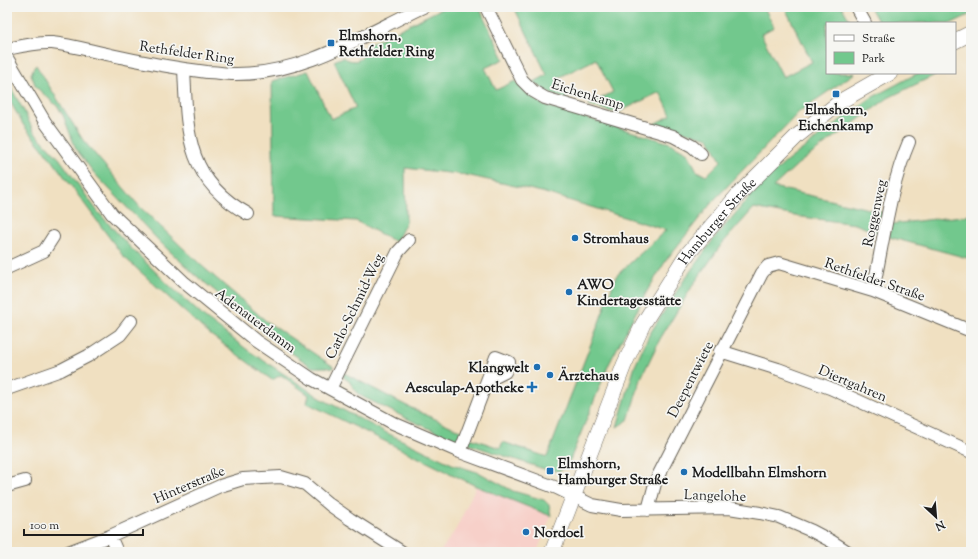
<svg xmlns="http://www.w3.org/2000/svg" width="978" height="559" font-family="'Sorts Mill Goudy',serif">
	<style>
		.built { fill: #f7d0c9 }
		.green { fill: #72c88d; stroke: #477254 }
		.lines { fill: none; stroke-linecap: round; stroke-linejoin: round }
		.minor-casing { stroke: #666156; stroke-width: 14 }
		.major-casing { stroke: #666156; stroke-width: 16 }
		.minor { stroke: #fff; stroke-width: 12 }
		.major { stroke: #fff; stroke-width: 15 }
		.poi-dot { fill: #1f6fb2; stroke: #f6f6f2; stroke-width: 1.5 }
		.labels { text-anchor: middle; stroke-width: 3.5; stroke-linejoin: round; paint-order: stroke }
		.poi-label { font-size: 14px; font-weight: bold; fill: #1c1c1c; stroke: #f6f6f2; text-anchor: start }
		.street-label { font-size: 14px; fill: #1c1c1c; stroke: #f6f6f2 }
	</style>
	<rect width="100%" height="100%" fill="#f6f6f2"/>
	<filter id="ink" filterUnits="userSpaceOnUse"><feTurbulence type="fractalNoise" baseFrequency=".025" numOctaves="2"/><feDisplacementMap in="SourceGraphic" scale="8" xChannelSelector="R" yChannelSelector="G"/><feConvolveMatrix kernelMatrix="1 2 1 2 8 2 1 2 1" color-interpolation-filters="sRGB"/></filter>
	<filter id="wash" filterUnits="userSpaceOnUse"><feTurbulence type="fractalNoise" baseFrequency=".012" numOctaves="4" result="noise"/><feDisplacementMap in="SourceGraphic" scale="16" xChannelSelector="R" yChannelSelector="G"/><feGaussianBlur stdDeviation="0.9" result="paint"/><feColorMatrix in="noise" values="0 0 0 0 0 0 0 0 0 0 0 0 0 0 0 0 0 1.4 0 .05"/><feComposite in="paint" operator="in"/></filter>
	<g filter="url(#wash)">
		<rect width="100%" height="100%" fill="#f0e0c1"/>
		<path class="built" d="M476,486L551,516L537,552H440L456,529Z"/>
		<path class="green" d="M445,7H479L504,59L485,68L496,90L515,81L529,95L543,105L670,143L688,153L697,171L706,176L721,161L709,138L654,124L671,115L660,92L617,113L588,105L613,92L596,59L558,78L568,100L547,92L534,82L547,75L514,7H764L774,27L761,34L783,77L812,62L786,10L792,7H842L851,23H827V73H855L800,111L713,201L667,259L646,293L609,364L570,460L567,465L560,471L547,470L468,444L470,438L500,448L503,442L547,457L597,328L616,276L666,230L542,192L466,175L405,168L406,222L396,242L356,221L274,216L272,81L308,71L331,119L356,108L334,61L343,57C355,65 365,60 366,46Z
			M870,7H971V14L952,23H879Z
			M36,65L83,140L140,207L202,266L266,321L334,367L332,369C325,366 320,368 312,367L267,336L253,322L193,273L161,243L94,173L76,149L63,115L58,107L36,87L31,74L34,67Z
			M918,73H939L888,98L798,164L773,187L882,212L878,233L855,224L795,216L754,208L721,245L693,285L660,339L642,376L628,420L617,427L635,366L649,335L684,280L713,240L757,188L786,162L834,125L871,98Z
			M7,81L24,111L34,132L59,158L98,212L130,247L170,286L205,318L249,351L322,399L387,433L452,464L480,473L513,491L544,500L549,505L551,516L476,486L307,403L309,395L281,375L272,380L208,333L123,256L55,164L24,126L7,96Z
			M971,215V259L889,237L891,224Z
			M344,373L405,405L461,431L458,441L412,421L361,396L357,393L349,381L343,377Z"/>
	</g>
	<g filter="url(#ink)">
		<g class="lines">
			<defs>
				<path id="minor" d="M486,7L522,80L533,91L545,98L673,136L692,146L701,154
					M856,7L865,23
					M7,49C21,46 37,42 52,43C72,45 91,51 111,55C142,62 175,68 207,72C216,72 225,74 234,74C303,75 363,35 423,7
					M7,58L45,122L112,214L185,283L256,341L312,379L393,423L460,452L557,488L592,505L621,510L729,508L760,513L779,517L812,531L831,541L848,552
					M184,69C187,132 186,180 248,214
					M7,268L44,251L53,237
					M873,291C883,243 890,186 909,142
					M720,351L778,369L830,388L971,452
					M7,389L61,370L88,356L120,335L131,321
					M330,389L398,252L409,240
					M460,452L496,357L509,362L505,372L487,381
					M7,486L25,481
					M648,510L656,480L762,273L768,266L779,263L873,291L971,331
					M110,536L117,552
					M68,552L110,536L220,486L243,479L281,477L305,484L330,505L350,519L402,552"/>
				<g id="major">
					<path d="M955,41L971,33"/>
					<path id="s1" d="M552,552L624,365L643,324L685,257L739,194L797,136L841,101L890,73"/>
				</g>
			</defs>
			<use href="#minor" class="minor-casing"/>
			<use href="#major" class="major-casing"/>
			<use href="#minor" class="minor"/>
			<use href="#major" class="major"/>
		</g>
	</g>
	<g class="poi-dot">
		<rect x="327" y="39" width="8" height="8" rx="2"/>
		<rect x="832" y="90" width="8" height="8" rx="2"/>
		<circle cx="575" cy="238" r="4"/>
		<circle cx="569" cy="292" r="4"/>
		<circle cx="537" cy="367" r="4"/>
		<circle cx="550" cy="375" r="4"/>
		<path d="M530 381h4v4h4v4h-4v4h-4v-4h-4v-4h4z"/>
		<rect x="546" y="467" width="8" height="8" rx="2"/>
		<circle cx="684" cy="472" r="4"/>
		<circle cx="526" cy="532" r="4"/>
	</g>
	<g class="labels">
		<g class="poi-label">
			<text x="339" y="40">Elmshorn,<tspan x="339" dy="16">Rethfelder Ring</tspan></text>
			<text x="836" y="114" text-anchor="middle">Elmshorn,<tspan x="836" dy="16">Eichenkamp</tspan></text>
			<text x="583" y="243">Stromhaus</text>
			<text x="577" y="289">AWO<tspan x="577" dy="16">Kindertagesstätte</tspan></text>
			<text x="529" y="372" text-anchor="end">Klangwelt</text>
			<text x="558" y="380">Ärztehaus</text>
			<text x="524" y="392" text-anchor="end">Aesculap-Apotheke</text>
			<text x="558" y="468">Elmshorn,<tspan x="558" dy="16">Hamburger Straße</tspan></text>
			<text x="692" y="477">Modellbahn Elmshorn</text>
			<text x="534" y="537">Nordoel</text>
		</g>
		<g class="street-label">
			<text transform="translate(187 52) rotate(8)" y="5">Rethfelder Ring</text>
			<text transform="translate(588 94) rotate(17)" y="5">Eichenkamp</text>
			<text transform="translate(874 213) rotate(-78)" y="5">Roggenweg</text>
			<text dy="5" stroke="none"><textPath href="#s1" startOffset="373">Hamburger Straße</textPath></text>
			<text transform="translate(875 279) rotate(19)" y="5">Rethfelder Straße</text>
			<text transform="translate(354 306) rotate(-64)" y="5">Carlo-Schmid-Weg</text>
			<text transform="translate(256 320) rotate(37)" y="5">Adenauerdamm</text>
			<text transform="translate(690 379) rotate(-63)" y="5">Deepentwiete</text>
			<text transform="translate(853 383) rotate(23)" y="5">Diertgahren</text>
			<text transform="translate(189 484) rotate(-23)" y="5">Hinterstraße</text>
			<text transform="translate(715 495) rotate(2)" y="5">Langelohe</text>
		</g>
	</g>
	<rect width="978" height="559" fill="none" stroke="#f6f6f2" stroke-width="24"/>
	<rect x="826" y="22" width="130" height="52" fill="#f6f6f2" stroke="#9f9f9c"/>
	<rect x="834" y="35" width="20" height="6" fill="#ffffff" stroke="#9f9f9c"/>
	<text x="862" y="42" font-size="12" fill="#1c1c1c">Straße</text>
	<rect x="834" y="52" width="20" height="12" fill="#72c88d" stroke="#9f9f9c"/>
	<text x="862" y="62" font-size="12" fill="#1c1c1c">Park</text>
	<g transform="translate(936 517) rotate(154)" stroke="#f6f6f2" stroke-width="3" paint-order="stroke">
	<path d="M0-3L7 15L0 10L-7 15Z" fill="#1c1c1c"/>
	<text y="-6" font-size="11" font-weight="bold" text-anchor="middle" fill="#1c1c1c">N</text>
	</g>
	<path d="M24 529v6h119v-6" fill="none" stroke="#1c1c1c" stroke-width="2"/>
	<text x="30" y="529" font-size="12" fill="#1c1c1c" stroke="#f6f6f2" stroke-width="3" paint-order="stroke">100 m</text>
</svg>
